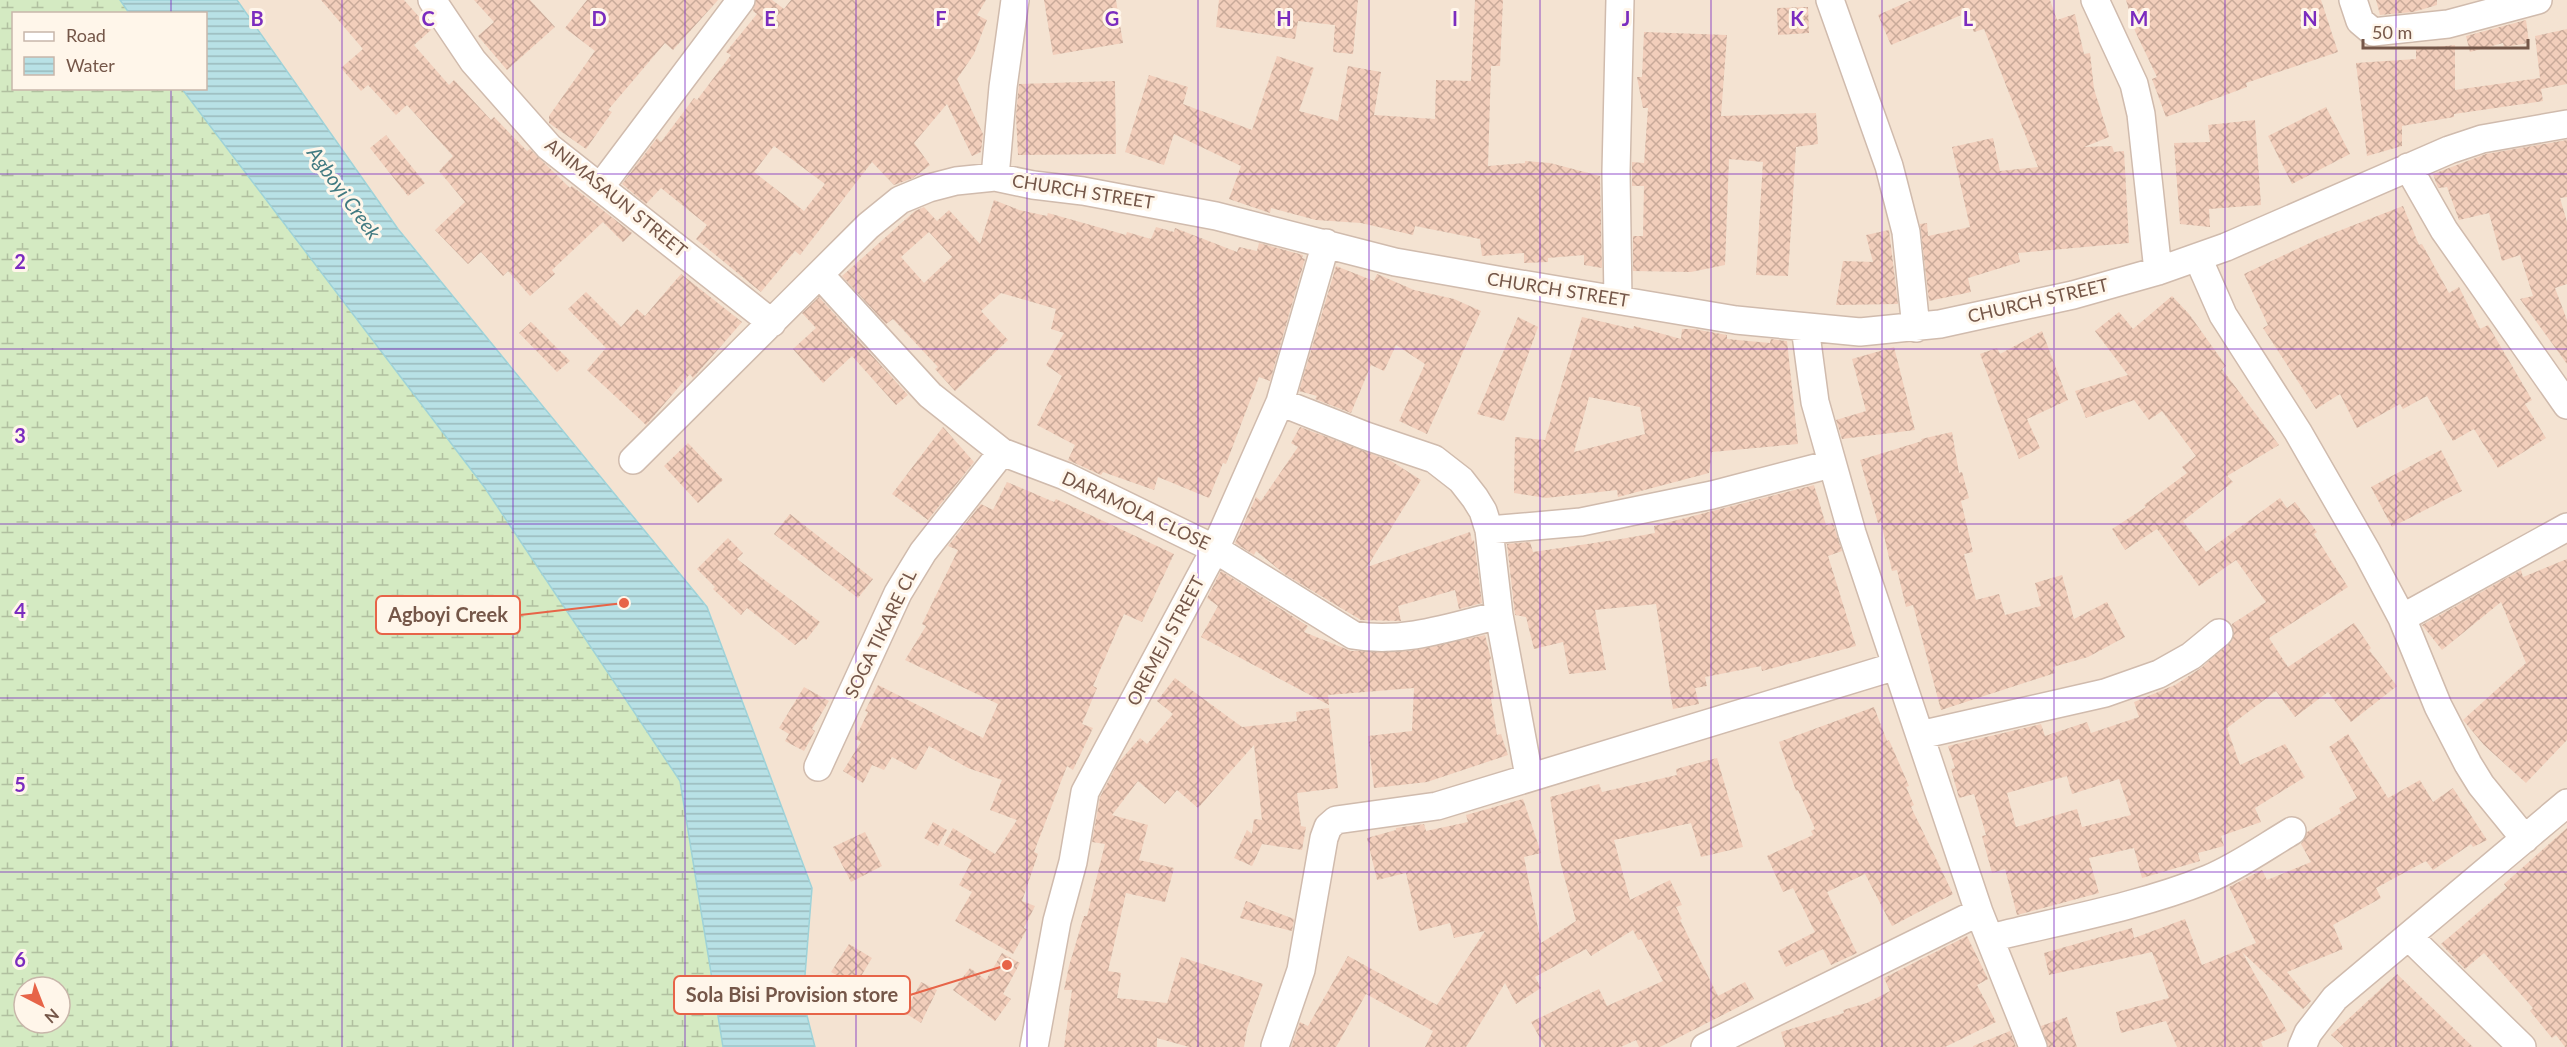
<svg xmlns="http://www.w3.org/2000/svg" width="2567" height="1047" font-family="Lato,sans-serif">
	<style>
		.residential { fill: #f4e3d2 }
		.wetland { fill: url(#wetland-marsh); fill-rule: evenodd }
		.water { fill: url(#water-rules); stroke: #9ed2d8; stroke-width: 1.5 }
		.building { fill: url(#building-cross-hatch); fill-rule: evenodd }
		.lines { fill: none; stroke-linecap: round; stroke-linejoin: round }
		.minor-casing { stroke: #d0bbad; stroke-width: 30 }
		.minor { stroke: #fff; stroke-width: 27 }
		.grid { fill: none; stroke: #7b2cbf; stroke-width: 1.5; stroke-opacity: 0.55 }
		.labels { text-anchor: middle; stroke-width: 6; stroke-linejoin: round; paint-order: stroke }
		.street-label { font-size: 18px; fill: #755749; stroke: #fff6ea }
		.water-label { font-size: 20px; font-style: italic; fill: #407a81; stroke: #fff6ea }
		.grid-label { font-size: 20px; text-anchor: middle; font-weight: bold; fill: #7b2cbf; stroke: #fff6ea; stroke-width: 6; stroke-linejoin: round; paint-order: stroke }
		.leader { fill: none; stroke: #e76448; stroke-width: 2 }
		.callout-dot { fill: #e76448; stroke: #fff6ea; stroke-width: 2 }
		.callout { fill: #fff6ea; stroke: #e76448; stroke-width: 2 }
		.callout-label { font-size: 20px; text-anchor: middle; font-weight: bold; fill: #755749 }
	</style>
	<defs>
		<pattern id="wetland-marsh" width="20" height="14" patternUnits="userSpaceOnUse" patternTransform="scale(1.5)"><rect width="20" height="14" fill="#d4eac2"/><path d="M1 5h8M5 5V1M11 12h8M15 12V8" fill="none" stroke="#b1c0a0"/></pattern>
		<pattern id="water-rules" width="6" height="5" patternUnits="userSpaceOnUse" patternTransform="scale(1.5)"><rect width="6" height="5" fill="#b8e1e6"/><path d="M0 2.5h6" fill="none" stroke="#9ab9bc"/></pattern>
		<pattern id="building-cross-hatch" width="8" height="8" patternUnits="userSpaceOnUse" patternTransform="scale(1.5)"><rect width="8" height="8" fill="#f2cebb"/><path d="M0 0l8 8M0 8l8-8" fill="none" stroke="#c9aa9a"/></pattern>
	</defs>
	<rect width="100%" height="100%" fill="#fcf2e4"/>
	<path class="residential" d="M237,0H2567V1047H815L803,1000L812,888L707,607L398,229Z"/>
	<path class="wetland" d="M0,0H120L129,13L14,14V88L182,89L485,488L680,781L723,1047H0ZM24,987H60V1023H24Z"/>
	<path class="water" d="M120,0H237L398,229L707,607L812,888L803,1000L815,1047H723L680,781L485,488L182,89L206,88V14L129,13Z"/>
	<path class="building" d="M321,0H404L431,30L414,45L449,85L454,80L491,120L494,117L527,151L530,149L570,188L572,186L632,233L623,242L603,222L552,270L555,274L530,296L508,271L503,276L481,252L468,264L435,230L465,202L439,171L453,156L407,105L396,115L368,85L361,91L341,68L363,49Z
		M474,0H530L555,27L507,70L478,36L494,22Z
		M587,0H718L673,50L665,43L608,110L612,112L586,149L549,123V116L595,51L565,28Z
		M756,0H772L784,9L791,0H986L977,15L987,20L974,54L957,79L983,134L981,152L972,156L947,104L914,143L930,165L913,178L894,185L872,162L800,255L795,251L761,292L696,239L707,225L661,188L646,204L622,184L657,138L661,142L694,98L697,100L731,55L726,52L757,14L753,11ZM774,146L825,184L804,211L754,172Z
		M1044,0H1116L1123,43L1053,55Z
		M1219,0H1358L1353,54L1333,52L1335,25L1298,21L1295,39L1216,27Z
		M1475,0H1503L1500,66H1491L1488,166L1525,163V161L1550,163L1600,176L1602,268L1584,265V255L1548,258V262L1524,263V253L1482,256L1480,239L1415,226L1413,235L1361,223L1316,220L1271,208L1270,213L1229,199L1241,166L1174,134L1164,165L1125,152L1149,75L1188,87L1183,104L1252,130L1277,56L1314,68L1299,111L1338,121L1348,66L1381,72L1374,115L1435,119L1436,80L1471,81Z
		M1912,0H2050L2057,20L2075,14L2084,54L2090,53L2094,89L2109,137L2084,147L2112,146L2114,152L2124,151L2129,243L2018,253L2020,262L1968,278L1971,292L1929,301L1920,224L1927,223L1928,236L1970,227L1952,147L1993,138L2000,171L2038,167L1984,29L1974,32L1966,13L1891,45L1878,15Z
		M2126,0H2321L2338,52L2246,83L2247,87L2166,117L2152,79L2157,77L2135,31Z
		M2376,0H2437V5L2413,12L2380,15Z
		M1808,7L1809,33L1778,35L1777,8Z
		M2526,20L2529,43L2504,47L2503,43L2470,52L2466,36Z
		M2567,29V84L2541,89L2543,101L2454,114V117L2402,126V146L2367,156L2356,63L2416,59V49L2455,45V90L2540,78L2535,36Z
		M1644,32L1727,35L1721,116L1816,113L1818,144L1796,147L1788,276L1756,275L1763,162L1729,159L1725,265L1691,272L1633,271V236H1643L1644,186H1632V162L1644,163L1648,108H1643L1637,77H1642Z
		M1115,81L1116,154L1018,155L1016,115L1019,84Z
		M2326,107L2350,154L2292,184L2268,136Z
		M2255,120L2261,205L2209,209L2210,227L2180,224L2174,143L2210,142L2208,125Z
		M386,135L425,183L408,196L370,148Z
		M2567,140V197L2560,198L2567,222V284L2555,288L2567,320V364L2520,299L2533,296L2520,255L2502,261L2489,213L2459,220L2447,187L2438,188L2433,174L2486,154Z
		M994,200L1019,210L1047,216L1048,213L1126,235L1127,232L1151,239L1156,227L1174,232L1175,228L1237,252L1239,247L1257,251L1259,243L1303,255L1302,258L1305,259L1270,381L1259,377L1226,464L1223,463L1209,498L1158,477L1154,490L1103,472L1101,475L1068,460L1075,445L1037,425L1062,376L1046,365L1064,333L1051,329L1056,309L1001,293L981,311L1008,340L955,391L935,369L938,367L893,319L886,324L842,276L915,211L924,207L937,221L949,210L980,244ZM929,232L952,257L924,283L901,257Z
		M2403,206L2419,245L2422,244L2449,293L2459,287L2480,329L2488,325L2532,400L2525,404L2546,438L2498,468L2474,429L2453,441L2427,396L2403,409L2400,404L2357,428L2340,394L2316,409L2263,328L2268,325L2244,274L2318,239Z
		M1889,230L1898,304L1836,305L1843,261L1873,262L1866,235Z
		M1336,266L1374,281L1377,274L1414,290L1454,299L1481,311L1427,434L1399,421L1425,364L1396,345L1384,371L1371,365L1351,413L1315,399L1317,396L1299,391Z
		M681,274L742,322L693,378L690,374L646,425L587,370L606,348L568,309L586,292L621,327L637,309L645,316Z
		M2172,296L2189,314L2226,366L2222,369L2279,445L2227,476L2233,482L2183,521L2206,552L2280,498L2287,508L2295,502L2317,532L2314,534L2348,587L2269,638L2288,667L2354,623L2371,648L2369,650L2397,686L2351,722L2328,692L2295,717L2276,691L2227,728L2240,765L2285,744L2305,777L2255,808L2261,822L2221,836L2224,846L2198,853L2200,861L2142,878L2134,848L2089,858L2099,893L2017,915L2005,869L1992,873L1982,836L1986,835L1974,794L1959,798L1951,769L1955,768L1948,746L2041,724L2045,736L2087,722L2091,733L2139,717L2134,702L2175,685L2201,668L2233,639L2232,624L2266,602L2236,560L2199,586L2157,529L2125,550L2112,529L2146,507L2144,505L2187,473L2182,467L2196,456L2162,411L2149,420L2134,400L2086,418L2075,391L2128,375L2095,331L2119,312L2133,329ZM2067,776L2072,794L2119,779L2131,815L2082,827L2077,809L2016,827L2007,793Z
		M819,297L908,395L896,405L852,356L823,383L793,349L816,328L802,313Z
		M1518,317L1538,327L1504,421L1477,414Z
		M1582,317L1633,329L1634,326L1681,339L1682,329H1694L1727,335V339L1770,343L1771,339L1787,341L1798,444L1712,452L1709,473L1618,497L1617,490L1546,498L1514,493L1515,437L1545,440ZM1589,397L1640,407L1645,434L1574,452Z
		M531,322L570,361L557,372L519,333Z
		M2042,331L2068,400L2027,419L2040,448L2019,459L1980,354L1997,348L2000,354Z
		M1894,347L1915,430L1842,439L1836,420L1866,411L1852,359Z
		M943,427L974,462L928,520L892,494Z
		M1300,427L1391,461L1421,480L1367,567L1470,532L1472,541L1474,540L1482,603L1459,609L1455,590L1398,606L1401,621L1361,620L1286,575L1256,551L1254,555L1235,543L1256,497L1261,501L1298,447L1291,443Z
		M1952,432L1959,473L1962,472L1969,498L1961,501L1973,552L1964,554L1976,600L1999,594L2005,615L2041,606L2035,583L2062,575L2074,619L2107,602L2125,637L2088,657L2053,667L2055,673L1941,710L1913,605L1906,607L1897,570L1892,571L1881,522L1878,523L1860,460L1922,441L1921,439Z
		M688,443L723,480L698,503L664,466Z
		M2441,450L2462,491L2392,527L2371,487Z
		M1007,482L1054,502L1056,499L1174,554L1142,622L1124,614L1093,686L1097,688L1082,724L1093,728L1073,770L1067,766L1034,852L1038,854L1022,901L1035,906L1024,928L1027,929L1013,954L955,921L972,892L959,885L972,860L944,845L953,828L995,854L1017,820L990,810L1002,780L968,768L929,746L916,770L892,757L884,770L872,765L863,783L843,771L861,742L855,739L868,712L865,711L878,685L983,738L998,704L905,660L926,626L922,624L958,550L948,546L981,504L993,510Z
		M1814,485L1826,525L1833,523L1842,551L1828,556L1856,646L1762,671L1761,666L1705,677L1707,686L1695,688L1699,704L1673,709L1656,604L1595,610L1606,670L1569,674L1563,642L1534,649L1526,617L1515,615L1507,544L1530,542L1533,552L1621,539L1655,533L1654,526Z
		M790,514L873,579L858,598L774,534Z
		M728,538L743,553L737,559L820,622L806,640L804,638L795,645L747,608L741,615L713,589L715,587L697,569Z
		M2567,559V740L2526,783L2484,745L2463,720L2526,663L2501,602L2442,650L2422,625L2521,570L2523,577Z
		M1221,571L1308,626L1304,632L1351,651H1409L1485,635L1491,659L1489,660L1494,699H1491L1497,735L1501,734L1508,755L1427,782L1374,788L1368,736L1412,731L1414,688L1328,695L1329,705L1201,637L1218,606L1207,598Z
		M1175,678L1242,727L1297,721L1296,712L1329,708L1338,788L1297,793L1301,826L1306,827L1302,850L1262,844L1252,866L1234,858L1247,830L1252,834L1254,819L1262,820L1254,745L1198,808L1177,790L1165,804L1138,781L1112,815L1148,825L1139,860L1174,868L1165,902L1126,893L1108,971L1121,973L1117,998L1167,1003L1181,957L1263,984L1247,1029L1244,1047H1189L1157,1038V1047H1064L1072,990H1064L1069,966L1084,916H1087L1105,844L1092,842L1100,797L1118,763L1140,738L1147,744L1173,714L1157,701Z
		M804,687L829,701L812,729L815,731L804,751L785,741L789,734L779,728Z
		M1874,707L1887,741L1889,740L1909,786L1906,787L1914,805L1911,807L1953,894L1892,926L1865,874L1827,892L1857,953L1831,965L1823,949L1786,967L1778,951L1815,932L1793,888L1783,892L1767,856L1813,835L1811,831L1815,829L1798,790L1796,791L1779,742Z
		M2348,734L2388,798L2420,780L2433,802L2453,788L2487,840L2473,847L2471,844L2433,870L2426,861L2376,888L2381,898L2333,925L2343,949L2287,972L2311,1001L2303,1009L2242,952L2287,1031L2261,1042L2263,1047H2177L2166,1021L2121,1033L2116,1012L2169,998L2152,952L2049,975L2044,953L2132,928L2134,938L2185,919L2202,965L2256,943L2229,887L2262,870L2267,880L2311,862L2301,844L2307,832L2341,813L2339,808L2357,798L2329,747Z
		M1717,758L1743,847L1701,857L1691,823L1614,840L1630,900L1670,880L1682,905L1676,907L1682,919L1680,920L1718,996L1745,982L1754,999L1660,1047H1639L1636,1040L1621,1047H1545L1531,1022L1599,989L1607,1006L1663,981L1641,939L1638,940L1633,930L1591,956L1586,949L1535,977L1541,988L1516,1004L1505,983L1466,1047H1425L1433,1031L1366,994L1336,1047H1291L1300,1022L1308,1026L1348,956L1437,1005L1485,931L1454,938L1450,923L1419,931L1406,873L1377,880L1367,838L1396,830V828L1424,824L1426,831L1468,822L1466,815L1523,799L1541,853L1524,857L1541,943L1576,921L1560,861L1550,797L1599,784L1602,792L1677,775L1676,769Z
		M933,822L947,830L938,846L924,838Z
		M2567,828V1047H2565L2556,1035L2552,1038L2530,1011L2533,1008L2484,953L2465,969L2441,944L2507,888L2504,884Z
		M865,832L882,866L851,882L833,847Z
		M1246,901L1294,919L1292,931L1240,918Z
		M1967,936L1988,979L1977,985L1996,1022L1945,1047H1785L1781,1032L1844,1013L1843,1010L1867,1003L1890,991L1884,978Z
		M849,944L872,958L855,986L831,972Z
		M1002,953L1020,963L1003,994L1011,999L995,1021L953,990L970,968L986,980Z
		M2397,974L2473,1047H2344L2331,1035Z
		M921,982L937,990L921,1023L905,1013Z
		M2067,1017L2077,1047H2048L2041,1026Z
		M2010,1031L2016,1047H1973V1046Z"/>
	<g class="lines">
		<defs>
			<path id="minor" d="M432,0L473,61L549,147L772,323
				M1830,0L1889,166L1906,232L1916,328
				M2095,0L2134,84L2141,114L2158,271
				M2353,0L2360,21L2373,32L2448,24L2538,0
				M2408,167L2444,230L2567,405
				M995,177L1003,87L1015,0
				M601,186L741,0
				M2198,258L2223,315L2298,432L2367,552L2402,618L2438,706L2468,764L2481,785L2525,839
				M821,276L930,395L1002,452L1065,476L1215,549L1353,635C1402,644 1451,627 1499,615
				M1618,300L1616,172L1620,0
				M1805,327L1815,402L1852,533L1979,912L2033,1047
				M1280,402L1366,436L1434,459L1461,480L1475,498L1483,511L1489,530L1499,615L1529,776
				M633,460L868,226L900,200L929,188L956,181L995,177L1033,185L1083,191L1216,216L1395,262L1503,281L1736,320L1860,332L1940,324L2073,295L2158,271L2226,247L2449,150L2482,139L2567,124
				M1489,530L1581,522L1712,495L1831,464
				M2402,618L2567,527
				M1920,735L2105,693L2159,674L2191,656L2219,633
				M818,767L898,593L923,552L1002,452
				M1990,938C2063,920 2138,907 2208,879C2237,867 2265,847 2292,831
				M2410,938L2522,1047
				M1275,1046L1301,970L1324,838L1328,827L1336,820L1437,806L1896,666
				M1034,1047L1057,921L1073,862L1085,792L1215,549L1280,402L1326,243
				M1705,1047L1979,912
				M2302,1047L2308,1033L2335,998L2567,803"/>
		</defs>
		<use href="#minor" class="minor-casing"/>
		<use href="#minor" class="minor"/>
	</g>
	<path class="grid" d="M171,0V14M342,0V1047M513,0V1047M685,0V1047M856,0V1047M1027,0V1047M1198,0V1047M1369,0V1047M1540,0V1047M1711,0V1047M1882,0V1047M2054,0V1047M2225,0V1047M2396,0V1047M171,88V1047M0,174H2567M0,349H2567M0,524H2567M0,698H2567M0,872H2567"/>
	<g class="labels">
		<g class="street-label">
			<text transform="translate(1083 192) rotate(9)" y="6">CHURCH STREET</text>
			<text transform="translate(616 198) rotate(39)" y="6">ANIMASAUN STREET</text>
			<text transform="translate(1558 290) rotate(9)" y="6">CHURCH STREET</text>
			<text transform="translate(2038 301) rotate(-13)" y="6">CHURCH STREET</text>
			<text transform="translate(1136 511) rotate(25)" y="6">DARAMOLA CLOSE</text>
			<text transform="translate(881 634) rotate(-64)" y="6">SOGA TIKARE CL</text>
			<text transform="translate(1166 641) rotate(-62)" y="6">OREMEJI STREET</text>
		</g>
		<g class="water-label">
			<text transform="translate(344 193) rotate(54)" y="7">Agboyi Creek</text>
		</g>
	</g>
	<g class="grid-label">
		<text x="257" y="26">B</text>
		<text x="428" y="26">C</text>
		<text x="599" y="26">D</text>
		<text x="770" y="26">E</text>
		<text x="941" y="26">F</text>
		<text x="1112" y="26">G</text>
		<text x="1284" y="26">H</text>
		<text x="1455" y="26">I</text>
		<text x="1626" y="26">J</text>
		<text x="1797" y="26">K</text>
		<text x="1968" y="26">L</text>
		<text x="2139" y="26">M</text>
		<text x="2310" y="26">N</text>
		<text x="20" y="269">2</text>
		<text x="20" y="443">3</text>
		<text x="20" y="618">4</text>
		<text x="20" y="792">5</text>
		<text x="20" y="967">6</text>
	</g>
	<path class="leader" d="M624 603L520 615M1007 965L910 995"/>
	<g class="callout-dot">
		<circle cx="624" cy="603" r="6"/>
		<circle cx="1007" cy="965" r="6"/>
	</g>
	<g class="callout">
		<rect x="376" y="596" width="144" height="38" rx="6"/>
		<rect x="674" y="976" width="236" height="38" rx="6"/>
	</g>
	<g class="callout-label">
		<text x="448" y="622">Agboyi Creek</text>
		<text x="792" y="1002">Sola Bisi Provision store</text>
	</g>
	<rect x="12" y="12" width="195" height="78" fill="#fff6ea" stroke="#c8b6aa" stroke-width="1.5"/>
	<rect x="24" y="32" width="30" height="9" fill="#ffffff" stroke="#c8b6aa" stroke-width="1.5"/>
	<text x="66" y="42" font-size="18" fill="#755749">Road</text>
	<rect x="24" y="57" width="30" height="18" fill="url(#water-rules)" stroke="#c8b6aa" stroke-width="1.5"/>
	<text x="66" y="72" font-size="18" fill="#755749">Water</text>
	<g transform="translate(42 1005) rotate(138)"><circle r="28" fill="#fff6ea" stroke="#c8b6aa" stroke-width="1.5"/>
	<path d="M0-4.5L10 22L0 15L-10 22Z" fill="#e76448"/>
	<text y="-9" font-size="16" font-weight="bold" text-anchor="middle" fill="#755749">N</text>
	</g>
	<path d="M2363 39v9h165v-9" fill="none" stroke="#755749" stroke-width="3"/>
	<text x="2372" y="39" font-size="18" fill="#755749" stroke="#fff6ea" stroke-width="4.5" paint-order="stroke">50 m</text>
</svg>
